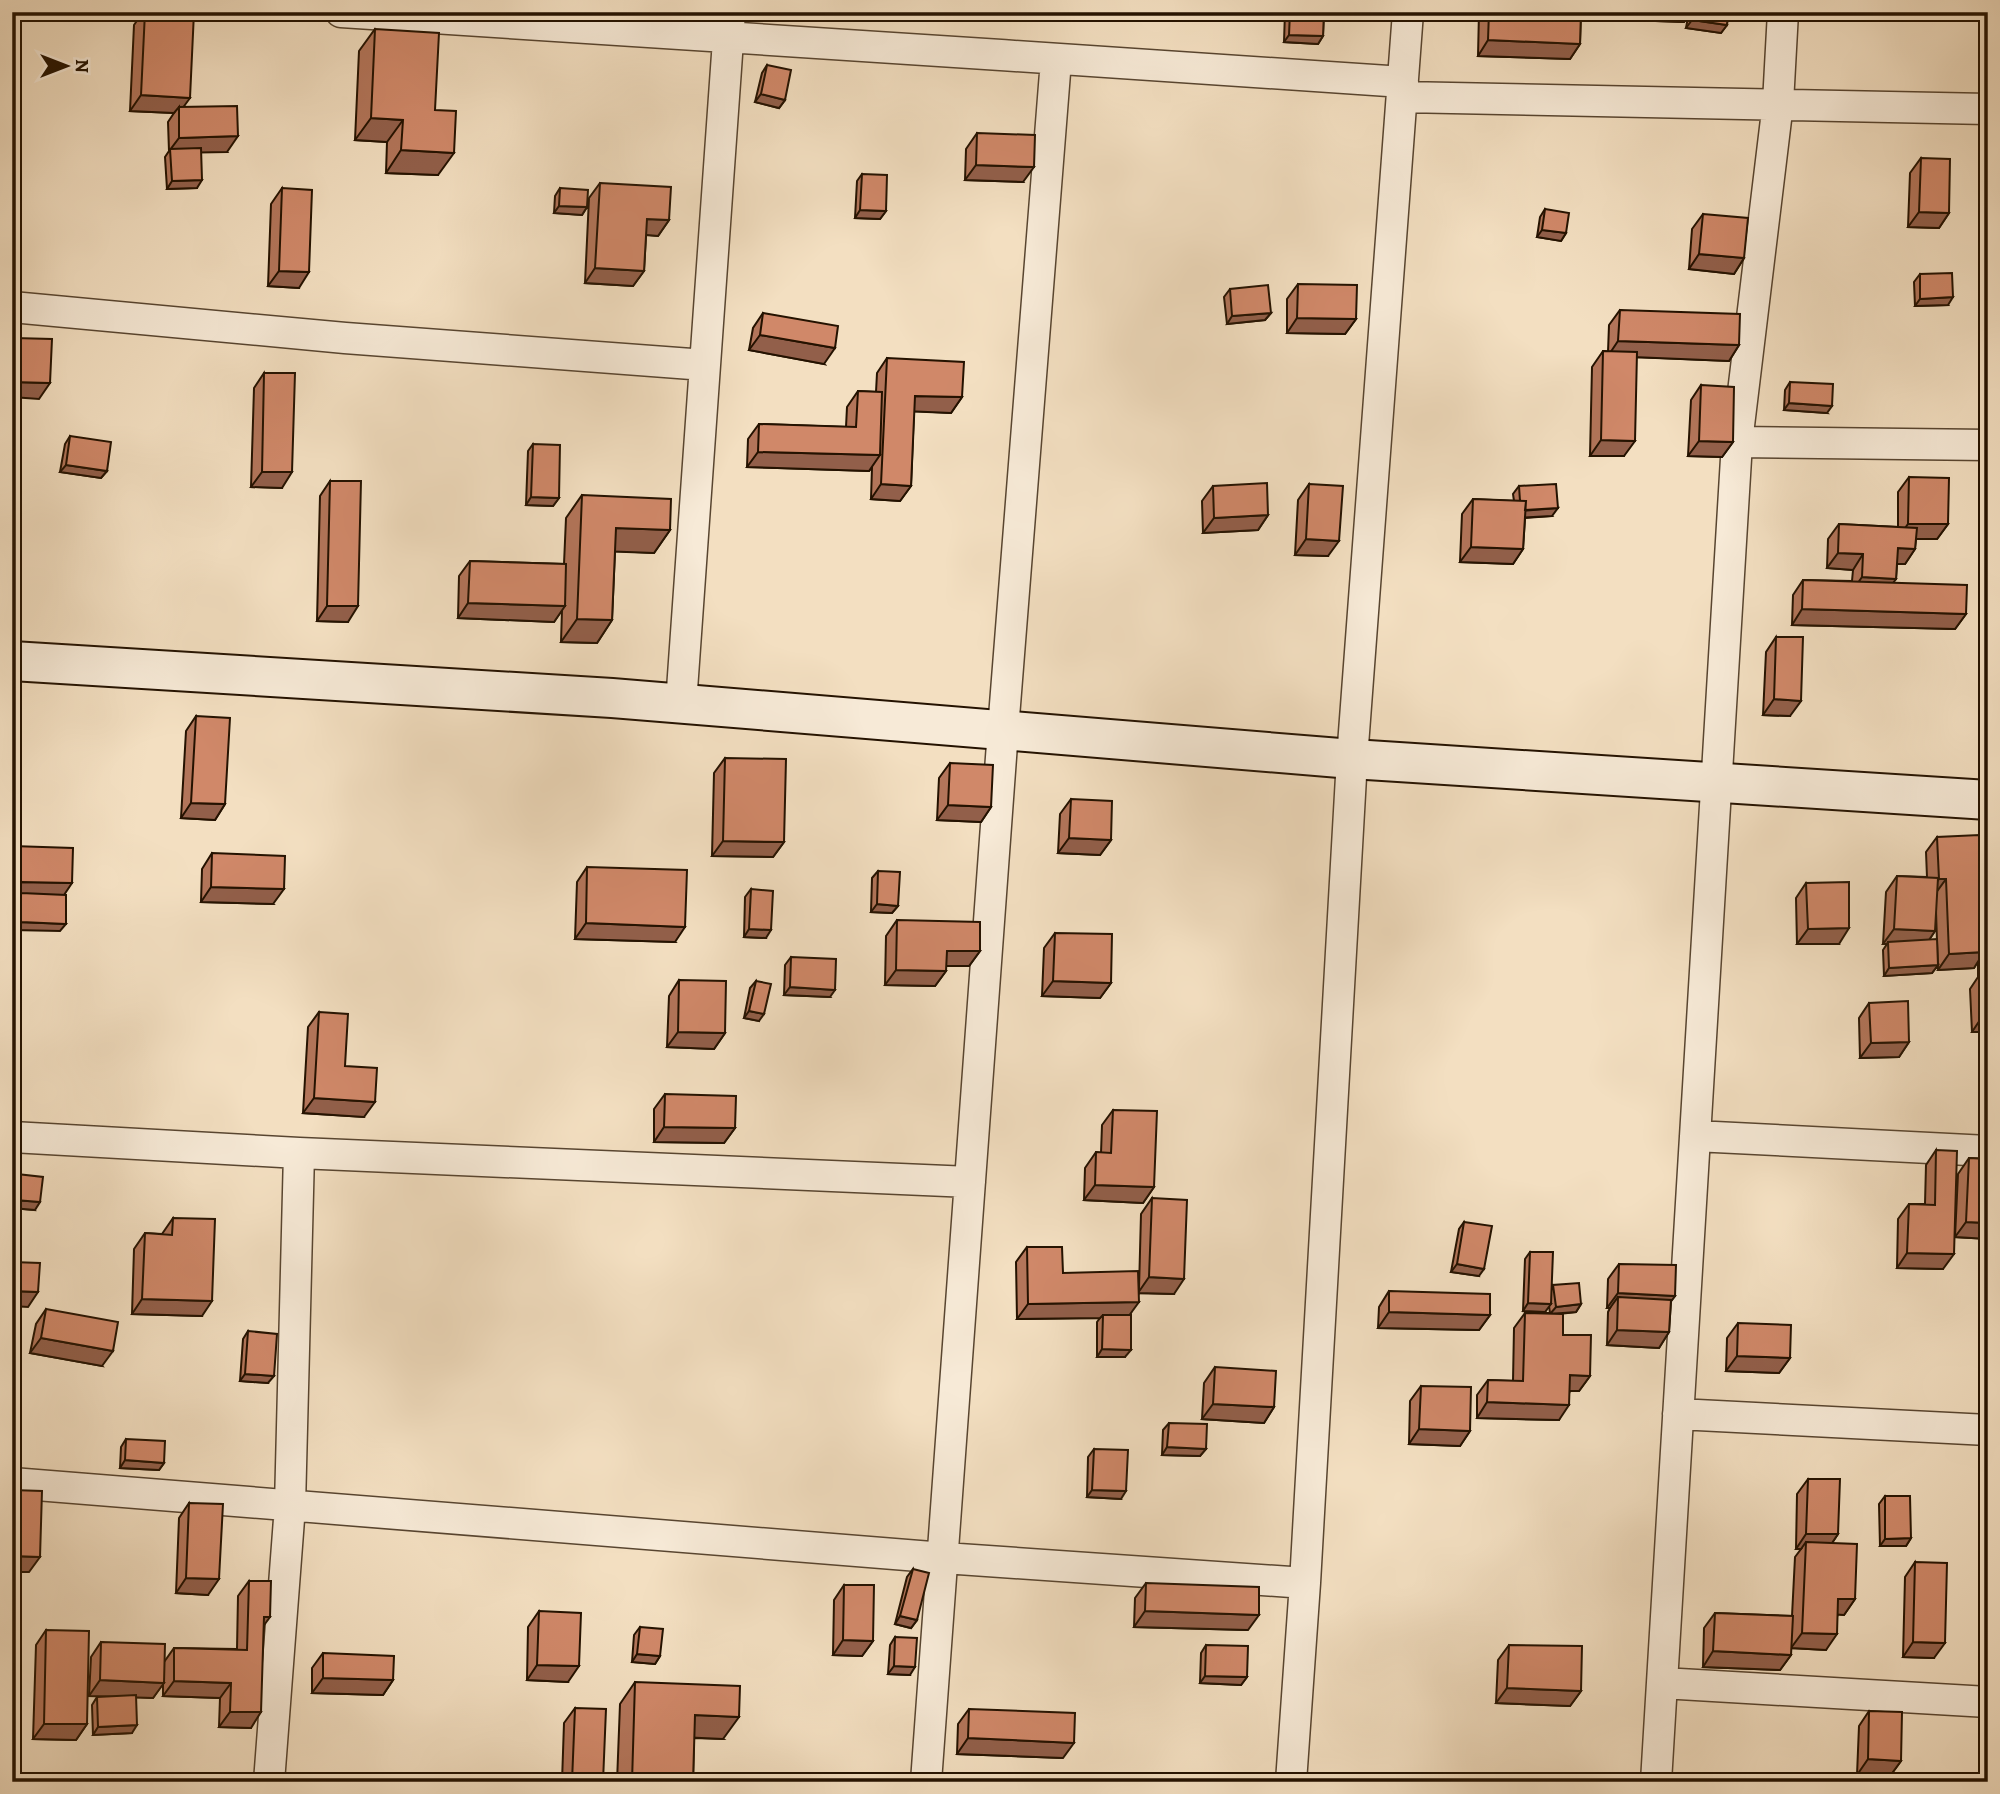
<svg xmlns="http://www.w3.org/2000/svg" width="2000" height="1794" font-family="Alegreya,serif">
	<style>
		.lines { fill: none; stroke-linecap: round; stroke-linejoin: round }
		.street-casing { stroke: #584530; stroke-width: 33 }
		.secondary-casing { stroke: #241200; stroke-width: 42 }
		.street { stroke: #f7ead7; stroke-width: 30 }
		.secondary { stroke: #f7ead7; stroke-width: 38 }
		.wall { fill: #b3755a; stroke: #241200; stroke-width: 2 }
		.shaded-wall { fill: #925f4a; stroke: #241200; stroke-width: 2 }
		.building { fill: #d08869; stroke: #241200; stroke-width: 2 }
	</style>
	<rect width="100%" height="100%" fill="#f3dfc1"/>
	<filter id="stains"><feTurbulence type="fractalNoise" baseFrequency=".00286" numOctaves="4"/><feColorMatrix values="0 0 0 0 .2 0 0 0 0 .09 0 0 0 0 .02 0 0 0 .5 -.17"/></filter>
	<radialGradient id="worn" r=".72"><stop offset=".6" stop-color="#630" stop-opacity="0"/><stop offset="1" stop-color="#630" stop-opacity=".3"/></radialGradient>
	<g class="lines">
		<defs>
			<path id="street" d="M341,12C695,33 1049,59 1403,82
				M1402,97L1988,109
				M12,307L345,338L705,365
				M1737,442L1988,445
				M681,704L730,12
				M1695,1136L1988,1151
				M12,1137L299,1153L970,1182
				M1678,1414L1988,1430
				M12,1483L944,1558L1305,1583
				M1662,1683L1988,1702
				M269,1782L290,1506L299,1153
				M926,1782L1003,730L1056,60
				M1291,1782L1305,1583L1352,759L1408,12
				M1656,1782L1737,442L1778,103L1783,12"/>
			<path id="secondary" d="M12,661L612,698L1352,759L1988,800"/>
		</defs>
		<use href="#street" class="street-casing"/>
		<use href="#secondary" class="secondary-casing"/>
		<use href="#street" class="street"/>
		<use href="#secondary" class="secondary"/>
	</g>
	<path class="wall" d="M143,12H194L184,107L227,152H201L197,188L167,189L165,157L169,151L168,122L174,113L130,111L134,25Z
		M1285,12H1324L1323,36L1318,44L1284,42Z
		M1479,12H1581L1580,44L1570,59L1478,56Z
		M1657,12H1728L1727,25L1721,33L1686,28L1688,17L1684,22L1657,21Z
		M375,29L435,110L438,175L386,173L387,142L355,140L359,51Z
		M767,65L785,100L779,108L755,102L762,73Z
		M977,133L1023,182L965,180L966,149Z
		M1921,158L1949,213L1939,228L1908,227L1910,173Z
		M862,174L886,211L880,219L855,218L857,181Z
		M600,183L669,220L658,236L646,235L644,271L633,286L585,283L589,198Z
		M282,188L299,288L268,286L271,204Z
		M560,188L587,207L582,215L554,213L555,196Z
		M1545,209L1566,233L1561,241L1537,237L1540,217Z
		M1703,214L1744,258L1734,274L1689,269L1692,229Z
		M1920,274L1948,305L1915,306L1914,282Z
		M1298,284L1356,319L1345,334L1287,333V299Z
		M1230,289L1271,313L1265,320L1227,324L1224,297Z
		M1620,310L1739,345L1729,361L1636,357L1624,456H1590L1592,367L1603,351L1608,352L1609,325Z
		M763,313L824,364L749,350L753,328Z
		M887,358L962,397L951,413L914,411L911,486L900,501L871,499L872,467L869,471L747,467L748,439L759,424L846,427L847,407L858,391L876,392L877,373Z
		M264,373L282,488L251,487L254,388Z
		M1790,382L1827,413L1784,410L1785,390Z
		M1701,385L1733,442L1722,457L1688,456L1691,400Z
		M70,436L107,471L101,478L60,472L65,444Z
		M533,444L559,498L553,506L526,505L528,451Z
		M1909,477L1948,524L1937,539H1916L1915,549L1905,564H1897L1896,579L1893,582L1966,614L1955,629L1792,625L1793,595L1803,580L1852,581L1853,570L1827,568L1828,539L1839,524L1898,527V492Z
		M330,481L348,622L317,621L320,496Z
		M1309,484L1328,556L1295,555L1298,500Z
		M1213,486L1268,515L1258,530L1203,533L1202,501Z
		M1519,486L1552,516L1525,518L1523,549L1513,564L1460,562L1462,514L1473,499L1514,501L1513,494Z
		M582,495L670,530L654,553L615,551L612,620L597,643L561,642L562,610L554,622L458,618L459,576L470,561L564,564L566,518Z
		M1776,637L1790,716L1763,715L1766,652Z
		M196,716L225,804L215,820L181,818L186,731Z
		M725,758L784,842L773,857L712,856L714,773Z
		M950,763L991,807L981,822L937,820L939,778Z
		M1071,799L1111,840L1100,855L1058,853L1060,814Z
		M1937,837L1984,952H1988V1032H1972L1970,989L1978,977V961L1974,968L1938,970L1936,911L1935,931L1929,940L1938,965L1932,973L1884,976L1883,950L1887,944H1883L1886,892L1897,876L1927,877L1926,852Z
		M212,853L273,904L201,902L202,869Z
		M587,867L675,942L575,939L577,882Z
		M878,871L898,906L892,913L871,912L872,878Z
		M1806,883L1839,944H1797L1796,898Z
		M751,889L766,938L744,937L745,897Z
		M897,920L980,951L969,966H946V971L935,986L885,985L886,936Z
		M1055,933L1111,983L1100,998L1042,996L1044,948Z
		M791,957L830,997L784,995L785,965Z
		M679,980L725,1033L714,1049L667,1047L669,996Z
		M756,981L759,1021L744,1018L750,988Z
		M1869,1003L1909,1042L1899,1057L1860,1058L1859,1018Z
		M319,1012L345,1066L364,1117L303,1113L308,1027Z
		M665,1094L735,1128L724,1143L654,1142V1109Z
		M1113,1110L1154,1187L1143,1203L1084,1200L1085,1168L1096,1152L1101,1153L1102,1125Z
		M1936,1150L1943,1269L1897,1268L1898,1219L1909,1204H1925L1926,1165Z
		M1969,1158L1988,1159V1239L1955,1237L1958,1174Z
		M17,1174L35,1210L12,1208V1182Z
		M1152,1198L1174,1294L1139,1293L1130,1315L1125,1357H1097V1322L1100,1318L1017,1319L1016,1262L1027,1247L1063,1273L1139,1289L1141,1214Z
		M173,1218L202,1316L132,1314L134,1249L145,1233L162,1234Z
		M1464,1222L1479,1276L1451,1272L1459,1229Z
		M1530,1252L1551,1288L1553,1285L1581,1304L1576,1312L1559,1314L1563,1335L1590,1376L1579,1391H1570L1559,1420L1477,1418V1395L1488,1380L1513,1381L1514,1328L1525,1313H1550L1549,1306L1545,1312L1523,1311L1525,1259Z
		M1619,1264L1675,1296L1671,1301L1669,1332L1659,1348L1607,1345L1608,1312L1610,1308H1607L1608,1279Z
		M1389,1291L1490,1315L1479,1330L1378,1328L1379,1307Z
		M46,1309L102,1366L30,1353L36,1324Z
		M1738,1323L1790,1358L1779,1373L1726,1371L1727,1338Z
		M248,1331L268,1383L240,1381L243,1339Z
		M1215,1367L1274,1407L1264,1423L1202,1419L1204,1383Z
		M1421,1386L1470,1431L1460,1446L1409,1444L1410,1401Z
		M1169,1423L1206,1449L1200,1456L1162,1455L1163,1430Z
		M126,1439L164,1463L159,1470L120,1468L121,1447Z
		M1094,1449L1121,1499L1087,1497L1088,1457Z
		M1808,1479L1838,1534L1832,1543L1855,1599L1844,1615L1838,1614L1826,1650L1791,1648V1655L1780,1670L1703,1667L1704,1628L1715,1613L1792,1616L1795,1557L1801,1549H1796L1797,1494Z
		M1885,1496L1911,1538L1906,1546H1880L1879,1504Z
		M189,1503L208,1595L176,1593L179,1518Z
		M1915,1562L1934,1658L1903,1657L1905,1577Z
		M913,1569L917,1620L911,1628L895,1624L907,1577Z
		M249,1581L264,1626L251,1728L219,1727L220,1698L163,1696V1683L153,1698L136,1697L132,1733L93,1735L92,1705L97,1697L110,1696H89L91,1657L101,1642L164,1662L174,1648L237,1649L238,1596Z
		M1146,1583L1248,1630L1134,1627L1135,1598Z
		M844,1585L873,1641L862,1656L833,1655L834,1600Z
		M539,1611L568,1682L527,1680L528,1627Z
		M640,1627L660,1656L655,1664L632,1662L634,1635Z
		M46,1630L87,1724L76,1740L33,1739L36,1645Z
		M895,1637L910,1675L888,1674L890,1645Z
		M1206,1645L1247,1677L1241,1685L1200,1683L1201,1653Z
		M1509,1645L1581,1691L1570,1706L1496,1703L1498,1660Z
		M323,1653L393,1680L383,1695L312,1693V1668Z
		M635,1682L723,1739L694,1738L693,1782H617L620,1704Z
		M575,1708L603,1782H562L564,1723Z
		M969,1709L1063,1758L957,1754L958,1724Z
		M1869,1711L1901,1761L1890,1776L1857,1775L1859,1726Z"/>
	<path class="shaded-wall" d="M1662,14L1689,15L1684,22L1657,21Z
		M1692,20L1727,25L1721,33L1686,28Z
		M1289,35L1323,36L1318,44L1284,42Z
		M1488,40L1580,44L1570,59L1478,56Z
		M761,94L785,100L779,108L755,102Z
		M141,95L190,98L179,113V107L174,113L130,111Z
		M371,118L403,120L387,142L355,140Z
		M238,136L227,152L171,153L170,150L179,138Z
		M401,150L454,153L438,175L386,173Z
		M976,165L1034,167L1023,182L965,180Z
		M202,180L197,188L167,189L172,181Z
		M559,206L587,207L582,215L554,213Z
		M860,210L886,211L880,219L855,218Z
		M1919,212L1949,213L1939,228L1908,227Z
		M647,219L669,220L658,236L636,234Z
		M1542,230L1566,233L1561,241L1537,237Z
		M1699,254L1744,258L1734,274L1689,269Z
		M595,268L644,271L633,286L585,283Z
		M279,271L309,272L299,288L268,286Z
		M1953,297L1948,305L1915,306L1920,299Z
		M1271,313L1265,320L1227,324L1232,316Z
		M1297,318L1356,319L1345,334L1287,333Z
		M760,335L835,348L824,364L749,350Z
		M1618,341L1739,345L1729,361L1608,356Z
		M12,382L50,383L39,399L12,397Z
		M915,396L962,397L951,413L904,411Z
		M1789,403L1832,406L1827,413L1784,410Z
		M1601,440L1635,441L1624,456H1590Z
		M1699,441L1733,442L1722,457L1688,456Z
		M758,452L880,455L869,471L747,467Z
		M66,465L107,471L101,478L60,472Z
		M262,472H292L282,488L251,487Z
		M881,484L911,486L900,501L871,499Z
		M531,497L559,498L553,506L526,505Z
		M1558,508L1552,516L1515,518L1521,511Z
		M1268,515L1258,530L1203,533L1214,518Z
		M1908,524H1948L1937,539H1897Z
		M616,528L670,530L654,553L600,551Z
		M1306,539L1339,541L1328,556L1295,555Z
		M1471,547L1523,549L1513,564L1460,562Z
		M1898,548L1915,549L1905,564H1887Z
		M1838,553L1863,554L1853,570L1827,568Z
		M1862,577L1896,579L1885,594L1851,593Z
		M468,603L565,606L554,622L458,618Z
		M327,606H358L348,622L317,621Z
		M1802,609L1966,614L1955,629L1792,625Z
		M577,619L612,620L597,643L561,642Z
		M1774,699L1801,701L1790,716L1763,715Z
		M191,803L225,804L215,820L181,818Z
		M948,805L991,807L981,822L937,820Z
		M1069,838L1111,840L1100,855L1058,853Z
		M723,841L784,842L773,857L712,856Z
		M1939,879H1946L1935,894L1928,895Z
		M21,882L72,883L62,898L19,897Z
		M211,887L284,889L273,904L201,902Z
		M877,904L898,906L892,913L871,912Z
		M18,922L66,924L60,931L13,930Z
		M586,923L685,927L675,942L575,939Z
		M1849,928L1839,944H1797L1808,929Z
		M749,929L771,930L766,938L744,937Z
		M1894,929L1935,931L1925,946L1888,942L1887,944H1883Z
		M12,936H20L12,948Z
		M947,951H980L969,966H936Z
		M1984,952L1974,968L1938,970L1949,954Z
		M1938,965L1932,973L1884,976L1889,968Z
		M896,970L946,971L935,986L885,985Z
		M1053,981L1111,983L1100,998L1042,996Z
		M790,987L835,990L830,997L784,995Z
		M749,1011L764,1014L759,1021L744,1018Z
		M1982,1017H1988V1032H1972Z
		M678,1032L725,1033L714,1049L667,1047Z
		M1909,1042L1899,1057L1860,1058L1871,1043Z
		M314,1098L375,1102L364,1117L303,1113Z
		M664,1127L735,1128L724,1143L654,1142Z
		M1095,1185L1154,1187L1143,1203L1084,1200Z
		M15,1200L40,1202L35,1210L12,1208V1204Z
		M1966,1222L1988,1223V1239L1955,1237Z
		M1907,1253L1954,1254L1943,1269L1897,1268Z
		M1457,1264L1484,1269L1479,1276L1451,1272Z
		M1149,1277L1184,1279L1174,1294L1138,1293Z
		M12,1291L38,1292L28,1307L12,1306Z
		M1618,1293L1675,1296L1664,1311L1618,1297L1610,1308H1607Z
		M142,1299L212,1301L202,1316L132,1314Z
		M1139,1302L1128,1317L1103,1315L1100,1318L1017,1319L1028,1304Z
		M1528,1303L1551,1304L1545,1312L1523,1311Z
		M1581,1304L1576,1312L1550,1314L1556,1307Z
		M1389,1312L1490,1315L1479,1330L1378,1328Z
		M1617,1330L1669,1332L1659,1348L1607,1345Z
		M41,1338L113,1351L102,1366L30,1353Z
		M1102,1349L1131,1350L1125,1357H1097Z
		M1737,1356L1790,1358L1779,1373L1726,1371Z
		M245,1374L274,1376L268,1383L240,1381Z
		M1570,1375L1590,1376L1579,1391H1559Z
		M1487,1402L1569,1405L1559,1420L1477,1418Z
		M1213,1404L1274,1407L1264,1423L1202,1419Z
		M1419,1429L1470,1431L1460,1446L1409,1444Z
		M1167,1447L1206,1449L1200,1456L1162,1455Z
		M125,1460L164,1463L159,1470L120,1468Z
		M1092,1490L1126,1491L1121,1499L1087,1497Z
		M1806,1534H1838L1828,1549L1806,1542L1801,1549H1796Z
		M1911,1538L1906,1546H1880L1885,1539Z
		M12,1556L40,1557L29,1572H12Z
		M186,1578L219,1579L208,1595L176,1593Z
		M1838,1599H1855L1844,1615L1828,1614Z
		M1145,1611L1259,1615L1248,1630L1134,1627Z
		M900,1616L917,1620L911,1628L895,1624Z
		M264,1617H270L259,1632Z
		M1802,1633L1837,1634L1826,1650L1791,1648Z
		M843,1640L873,1641L862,1656L833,1655Z
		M1913,1642L1945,1643L1934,1658L1903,1657Z
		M1713,1651L1791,1655L1780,1670L1703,1667Z
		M637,1654L660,1656L655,1664L632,1662Z
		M537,1665L579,1666L568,1682L527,1680Z
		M894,1666L915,1667L910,1675L888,1674Z
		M1205,1676L1247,1677L1241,1685L1200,1683Z
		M323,1678L393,1680L383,1695L312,1693Z
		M100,1680L164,1683L153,1698L89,1696Z
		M174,1681L231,1683L220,1698L163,1696Z
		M1507,1688L1581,1691L1570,1706L1496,1703Z
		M230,1712H261L251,1728L219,1727Z
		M695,1715L739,1717L723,1739L680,1737Z
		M44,1724H87L76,1740L33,1739Z
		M137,1725L132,1733L93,1735L98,1727Z
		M968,1738L1074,1743L1063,1758L957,1754Z
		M1868,1759L1901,1761L1890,1776L1857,1775Z"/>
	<path class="building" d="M145,12H194L190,98L141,95Z
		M1290,12H1324L1323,36L1289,35Z
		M1489,12H1581L1580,44L1488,40Z
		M1662,12H1689V15L1662,14Z
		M1693,12H1728L1727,25L1692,20Z
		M375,29L439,33L435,110L456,111L454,153L401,150L403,120L371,118Z
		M767,65L791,70L785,100L761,94Z
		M237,106L238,136L179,138V107Z
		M977,133L1035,135L1034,167L976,165Z
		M201,148L202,180L172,181L170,149Z
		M1921,158L1950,159L1949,213L1919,212Z
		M862,174L887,175L886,211L860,210Z
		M600,183L671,187L669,220L647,219L644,271L595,268Z
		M282,188L312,190L309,272L279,271Z
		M560,188L588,190L587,207L559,206Z
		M1545,209L1569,213L1566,233L1542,230Z
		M1703,214L1748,218L1744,258L1699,254Z
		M1952,273L1953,297L1920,299V274Z
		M1298,284L1357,285L1356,319L1297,318Z
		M1268,285L1271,313L1232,316L1230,289Z
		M1620,310L1740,314L1739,345L1618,341Z
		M763,313L838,326L835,348L760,335Z
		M14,338L52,339L50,383L12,382Z
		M1603,351L1637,352L1635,441L1601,440Z
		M887,358L964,362L962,397L915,396L911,486L881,484Z
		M264,373H295L292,472H262Z
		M1790,382L1833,384L1832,406L1789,403Z
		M1701,385L1734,387L1733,442L1699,441Z
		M858,391L882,392L880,455L758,452L759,424L856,427Z
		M70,436L111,442L107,471L66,465Z
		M533,444L560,445L559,498L531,497Z
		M1909,477L1949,478L1948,524H1908Z
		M330,481H361L358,606H327Z
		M1267,483L1268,515L1214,518L1213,486Z
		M1309,484L1343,486L1339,541L1306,539Z
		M1556,484L1558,508L1525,510L1526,501H1520L1519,486Z
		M582,495L671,499L670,530L616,528L612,620L577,619Z
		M1473,499L1526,501L1523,549L1471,547Z
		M1839,524L1917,528L1915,549L1898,548L1896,579L1862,577L1863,554L1838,553Z
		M470,561L566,564L565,606L468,603Z
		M1803,580L1967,585L1966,614L1802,609Z
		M1776,637H1803L1801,701L1774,699Z
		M196,716L230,718L225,804L191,803Z
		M725,758L786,759L784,842L723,841Z
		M950,763L993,765L991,807L948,805Z
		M1071,799L1112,801L1111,840L1069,838Z
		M1979,835L1984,952L1949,954L1946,879H1939L1937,837Z
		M12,846L73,848L72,883L21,882L20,936H12Z
		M212,853L285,856L284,889L211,887Z
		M587,867L687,870L685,927L586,923Z
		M878,871L900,872L898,906L877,904Z
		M1897,876L1938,878L1935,931L1894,929Z
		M1849,882V928L1808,929L1806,883Z
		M751,889L773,891L771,930L749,929Z
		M21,893L66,895V924L21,922Z
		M897,920L980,922V951H947L946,971L896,970Z
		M1055,933L1112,934L1111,983L1053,981Z
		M1937,939L1938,965L1889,968L1888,942Z
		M1984,952H1988V973H1983Z
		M791,957L836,959L835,990L790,987Z
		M1988,973V1017H1982L1981,974Z
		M679,980L726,981L725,1033L678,1032Z
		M756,981L771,984L764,1014L749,1011Z
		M1908,1001L1909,1042L1871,1043L1869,1003Z
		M319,1012L348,1014L345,1066L377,1068L375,1102L314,1098Z
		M665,1094L736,1096L735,1128L664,1127Z
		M1113,1110L1157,1111L1154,1187L1095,1185L1096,1152L1111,1153Z
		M1936,1150L1957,1151L1954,1254L1907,1253L1909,1204L1935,1205Z
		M1969,1158L1988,1159V1223L1966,1222Z
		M17,1174L43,1177L40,1202L15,1200Z
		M1152,1198L1187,1200L1184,1279L1149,1277Z
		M173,1218L215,1219L212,1301L142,1299L145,1233L172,1235Z
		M1464,1222L1492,1226L1484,1269L1457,1264Z
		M1027,1247H1062L1063,1273L1138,1271L1139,1302L1028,1304Z
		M1530,1252H1553L1551,1304L1528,1303Z
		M12,1262L40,1263L38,1292L12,1291Z
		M1619,1264L1676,1265L1675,1296L1618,1293Z
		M1579,1283L1581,1304L1556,1307L1553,1285Z
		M1389,1291L1490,1294V1315L1389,1312Z
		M1618,1297L1671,1300L1669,1332L1617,1330Z
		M46,1309L118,1322L113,1351L41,1338Z
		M1525,1313L1563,1314V1335H1591L1590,1376L1570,1375L1569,1405L1487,1402L1488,1380L1523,1381Z
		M1103,1315H1131V1350L1102,1349Z
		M1738,1323L1791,1325L1790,1358L1737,1356Z
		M248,1331L277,1334L274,1376L245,1374Z
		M1215,1367L1276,1371L1274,1407L1213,1404Z
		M1421,1386L1471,1387L1470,1431L1419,1429Z
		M1169,1423L1207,1424L1206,1449L1167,1447Z
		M126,1439L165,1441L164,1463L125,1460Z
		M1094,1449L1128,1450L1126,1491L1092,1490Z
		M1808,1479H1840L1838,1534H1806Z
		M12,1490L42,1491L40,1557L12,1556Z
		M1885,1496H1910L1911,1538L1885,1539Z
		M189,1503L223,1504L219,1579L186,1578Z
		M1806,1542L1857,1544L1855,1599H1838L1837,1634L1802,1633Z
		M1915,1562L1947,1563L1945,1643L1913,1642Z
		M913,1569L929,1573L917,1620L900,1616Z
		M249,1581H271L270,1617H264L261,1712H230L231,1683L174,1681V1648L247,1650Z
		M1146,1583L1259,1587V1615L1145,1611Z
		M844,1585H874L873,1641L843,1640Z
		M539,1611L581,1613L579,1666L537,1665Z
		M1715,1613L1793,1616L1791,1655L1713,1651Z
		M640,1627L663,1629L660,1656L637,1654Z
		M46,1630L89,1631L87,1724H44Z
		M895,1637L917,1638L915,1667L894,1666Z
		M101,1642L165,1644L164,1683L100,1680Z
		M1206,1645L1248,1646L1247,1677L1205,1676Z
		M1509,1645L1582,1646L1581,1691L1507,1688Z
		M323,1653L394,1656L393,1680L323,1678Z
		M635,1682L740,1686L739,1717L695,1715L693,1782H632Z
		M136,1695L137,1725L98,1727L97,1697Z
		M575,1708L606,1709L603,1782H572Z
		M969,1709L1075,1713L1074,1743L968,1738Z
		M1869,1711L1902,1712L1901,1761L1868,1759Z"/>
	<rect width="2000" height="1794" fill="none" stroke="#f3dfc1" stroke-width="42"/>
	<rect x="14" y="14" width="1972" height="1766" fill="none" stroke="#241200" stroke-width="3.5"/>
	<rect x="21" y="21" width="1958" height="1752" fill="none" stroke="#241200" stroke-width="2"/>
	<g transform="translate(66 66) rotate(90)" stroke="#f7ead7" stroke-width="5" paint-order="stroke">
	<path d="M0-5L12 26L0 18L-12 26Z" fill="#241200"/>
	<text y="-10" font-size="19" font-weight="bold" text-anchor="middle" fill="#241200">N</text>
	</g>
	<rect width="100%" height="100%" filter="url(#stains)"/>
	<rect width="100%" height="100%" fill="url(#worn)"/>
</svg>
